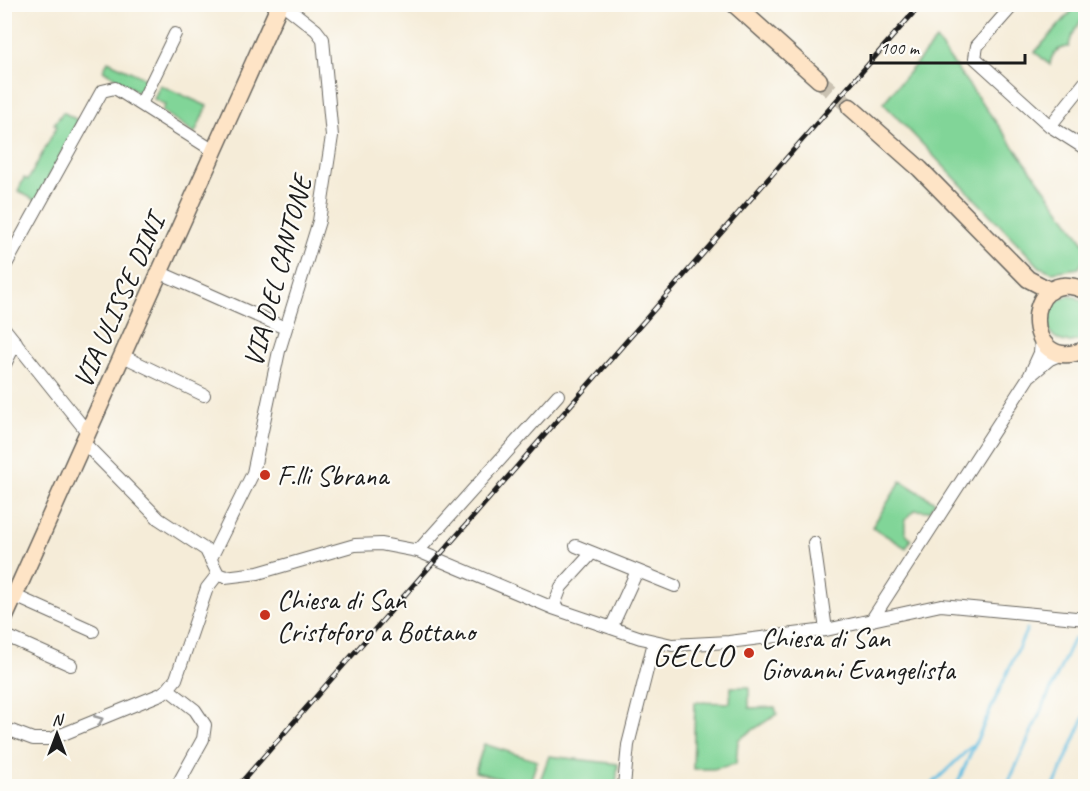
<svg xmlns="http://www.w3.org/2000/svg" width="1090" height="791" font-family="Caveat,sans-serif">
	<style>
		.green { fill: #81d598; stroke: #4e785a; stroke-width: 1.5 }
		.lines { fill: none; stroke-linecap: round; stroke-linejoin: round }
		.stream { stroke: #64bee1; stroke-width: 3 }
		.secondary-tunnel { stroke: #cac2b2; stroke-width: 16; stroke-dasharray: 16 8; stroke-linecap: butt }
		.street-casing { stroke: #68655e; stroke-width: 14 }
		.secondary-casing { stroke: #68655e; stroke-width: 19 }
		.street { stroke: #fff; stroke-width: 12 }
		.secondary { stroke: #fee4c6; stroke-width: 16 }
		.rail-casing { stroke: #1c1c1c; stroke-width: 5 }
		.rail { stroke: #fdfcf7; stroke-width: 3; stroke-dasharray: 9; stroke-linecap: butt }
		.oneway { stroke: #999 }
		.poi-dot { fill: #c8321e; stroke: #fdfcf7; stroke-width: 2 }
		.labels { text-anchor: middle; stroke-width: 4.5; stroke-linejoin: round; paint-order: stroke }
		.street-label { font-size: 28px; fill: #1c1c1c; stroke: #fdfcf7 }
		.poi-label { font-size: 28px; fill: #1c1c1c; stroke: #fdfcf7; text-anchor: start }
		.quarter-label { font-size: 32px; letter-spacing: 1.5px; fill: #1c1c1c; stroke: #fdfcf7 }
	</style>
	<rect width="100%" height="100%" fill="#fdfcf7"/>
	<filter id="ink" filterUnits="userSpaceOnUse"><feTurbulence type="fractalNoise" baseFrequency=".0167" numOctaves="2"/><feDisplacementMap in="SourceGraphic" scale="12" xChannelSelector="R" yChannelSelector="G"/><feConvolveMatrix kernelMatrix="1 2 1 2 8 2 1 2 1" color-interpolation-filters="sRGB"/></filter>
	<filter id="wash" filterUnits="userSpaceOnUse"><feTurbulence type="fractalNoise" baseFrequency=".008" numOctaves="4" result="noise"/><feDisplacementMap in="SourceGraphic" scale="24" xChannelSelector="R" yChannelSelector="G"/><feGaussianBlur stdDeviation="1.35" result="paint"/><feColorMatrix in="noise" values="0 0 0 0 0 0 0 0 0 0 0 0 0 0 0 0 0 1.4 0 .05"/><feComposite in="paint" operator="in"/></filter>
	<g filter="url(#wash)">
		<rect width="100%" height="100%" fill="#f5ecd8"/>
		<path class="green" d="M1077,5H1085C1086,22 1070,30 1069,47C1058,47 1051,54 1050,65L1035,52Z
			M936,40L1085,244V258L1079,268L1052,272L1040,267L883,103Z
			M108,61L149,80L142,95L103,70Z
			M160,85L207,106L195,133L162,111L165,105L154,99Z
			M63,112L79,121L36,201L18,191L24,178L28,180L57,126L54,124Z
			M1068,296L1076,297L1085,303V336C1052,360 1026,306 1068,296Z
			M901,481L935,502L929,511L915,510L905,520V532L911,539L906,548L872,527Z
			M731,687H749V708L775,707L777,714L738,740L736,764L713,769H693L695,702L730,703Z
			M484,744L537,761L529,786L475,772Z
			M549,756L618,764L616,786H538Z"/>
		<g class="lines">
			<path class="stream" d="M930,786L975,743
				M956,786L1027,629
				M1007,786L1074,638
				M1054,786L1086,713"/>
		</g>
	</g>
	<g filter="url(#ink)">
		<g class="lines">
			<path class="secondary-tunnel" d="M819,80L850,107"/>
			<defs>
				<path id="street" d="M1014,4L977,46L975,58L1050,126L1086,149
					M141,104L175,34
					M1050,126L1086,81
					M4,268L102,91L115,88L214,151
					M161,273L285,328
					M4,328L88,433
					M123,356L204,395
					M4,366L16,342
					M1031,375L1050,359L1064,353
					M84,443L159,519L206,550L218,574L225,577L258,573L355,545L381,544L418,551L553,608L641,638L672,645L729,642L826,630L941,605L1086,619
					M814,543L826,630
					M576,546L675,586
					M418,551L558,395
					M211,558L253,473L279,351L319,221L332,136L323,39L316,30L283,4
					M15,596L93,631
					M553,608L561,587L592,553
					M871,621L1030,375L1040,353L1041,339
					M611,628L637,571
					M4,635L71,665
					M168,689L195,710L205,725L203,739L177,786
					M4,728L33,739H51L161,694L168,689L176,679L207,588L218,574
					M624,786L628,745L654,642"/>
				<path id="secondary" d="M734,4L819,80
					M850,107L920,169L1028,279L1051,291
					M1086,291C1020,260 1021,380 1086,349
					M4,619L280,4"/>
			</defs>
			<use href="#street" class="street-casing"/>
			<use href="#secondary" class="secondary-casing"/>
			<use href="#street" class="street"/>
			<use href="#secondary" class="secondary"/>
			<defs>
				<path id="rail" d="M238,786L921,4"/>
			</defs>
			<use href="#rail" class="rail-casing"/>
			<use href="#rail" class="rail"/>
		</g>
		<defs><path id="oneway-chevron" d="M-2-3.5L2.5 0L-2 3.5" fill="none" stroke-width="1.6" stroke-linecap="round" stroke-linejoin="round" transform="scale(1.5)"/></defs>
		<use class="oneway" href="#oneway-chevron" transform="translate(99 720) rotate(-22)"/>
	</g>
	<g class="poi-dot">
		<circle cx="265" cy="475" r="6"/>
		<circle cx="265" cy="615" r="6"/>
		<circle cx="749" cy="653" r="6"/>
	</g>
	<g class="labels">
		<g class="street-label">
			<text transform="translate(277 271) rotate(-75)" y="10">VIA DEL CANTONE</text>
			<text transform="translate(118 301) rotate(-66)" y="10">VIA ULISSE DINI</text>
		</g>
		<g class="poi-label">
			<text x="277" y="485">F.lli Sbrana</text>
			<text x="277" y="609">Chiesa di San<tspan x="277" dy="32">Cristoforo a Bottano</tspan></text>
			<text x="761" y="647">Chiesa di San<tspan x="761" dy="32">Giovanni Evangelista</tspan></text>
		</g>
		<g class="quarter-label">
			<text x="693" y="666">GELLO</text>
		</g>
	</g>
	<rect width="1090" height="791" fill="none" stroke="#fdfcf7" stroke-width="24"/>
	<g transform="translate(57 734)" stroke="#fdfcf7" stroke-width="4.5" paint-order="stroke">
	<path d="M0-4.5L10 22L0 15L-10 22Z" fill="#1c1c1c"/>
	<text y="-9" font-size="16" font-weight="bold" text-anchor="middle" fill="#1c1c1c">N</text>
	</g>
	<path d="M871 54v9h154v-9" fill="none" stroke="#1c1c1c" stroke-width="3"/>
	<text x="880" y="54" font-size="18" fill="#1c1c1c" stroke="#fdfcf7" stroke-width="4.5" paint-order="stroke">100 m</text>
</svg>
